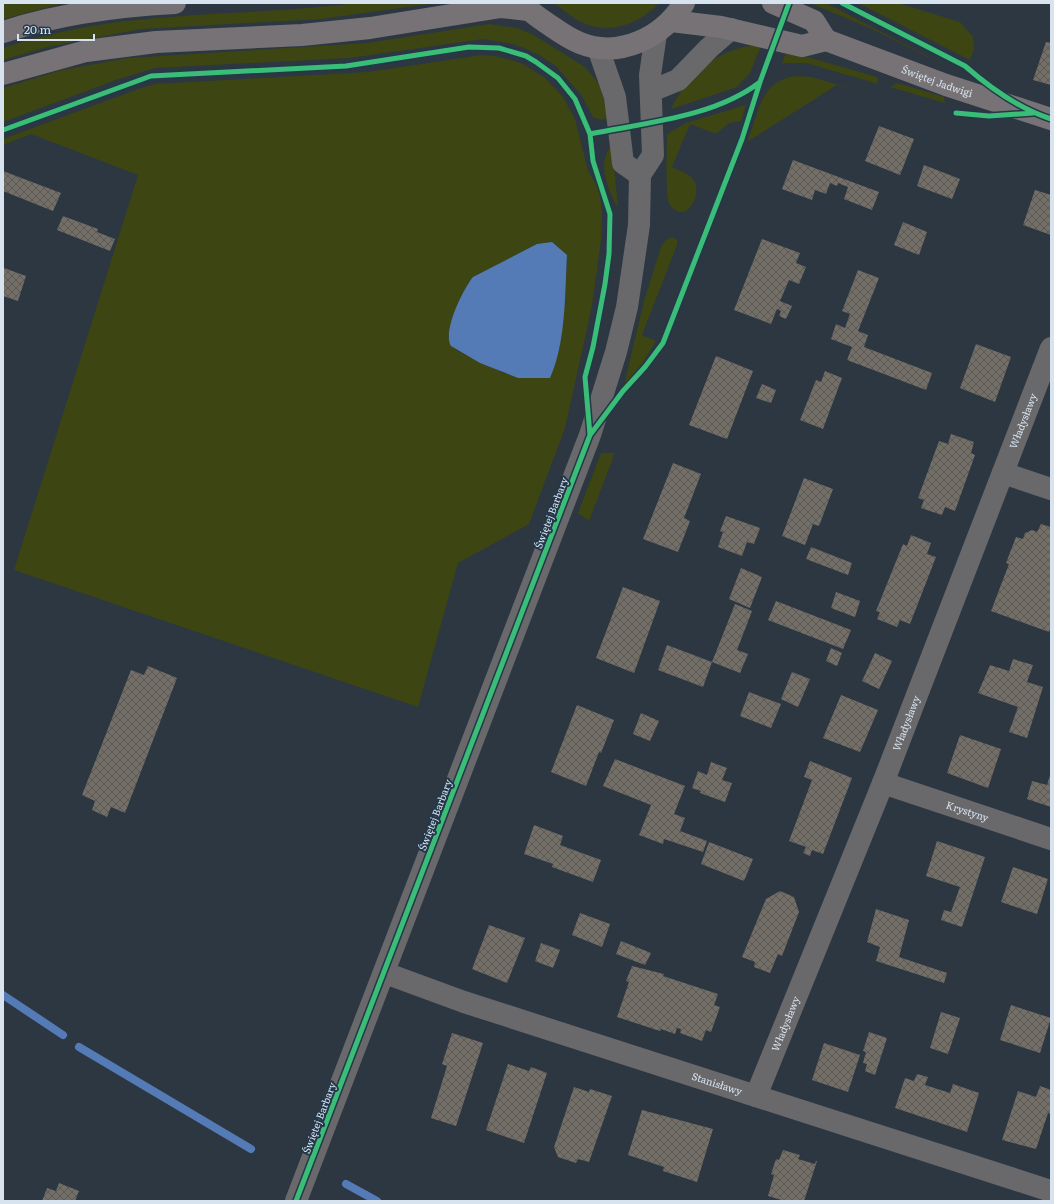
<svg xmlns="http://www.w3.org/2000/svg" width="1054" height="1204" font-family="Literata,serif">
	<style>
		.green { fill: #3d4512; fill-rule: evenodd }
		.water { fill: #557bb6 }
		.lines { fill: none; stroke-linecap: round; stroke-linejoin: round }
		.stream { stroke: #557bb6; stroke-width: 8 }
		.building { fill: url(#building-cross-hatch) }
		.minor { stroke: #69686b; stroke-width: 22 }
		.major { stroke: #767275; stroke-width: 22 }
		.cycleway-casing { stroke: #24384a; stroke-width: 8 }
		.cycleway { stroke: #3abd76; stroke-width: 5 }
		.labels { text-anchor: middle; stroke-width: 4; stroke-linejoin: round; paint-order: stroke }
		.street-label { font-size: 10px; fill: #d7e3ef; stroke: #24384a }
	</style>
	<defs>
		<pattern id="building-cross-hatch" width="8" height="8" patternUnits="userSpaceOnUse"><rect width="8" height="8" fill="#736e66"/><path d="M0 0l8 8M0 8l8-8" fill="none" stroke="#5a5957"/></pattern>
	</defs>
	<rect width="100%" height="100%" fill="#2c3742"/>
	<path class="green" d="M3,3H64L3,19Z
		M357,3H436L321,19L141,29L47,47L3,60V48C119,8 237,18 357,3Z
		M554,3H659C639,25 607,36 579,21C570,16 563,9 554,3Z
		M810,3H826L954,70L872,29Z
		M858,3H898L960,22L973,37L974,49L970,60Z
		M489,24L517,28L532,34L585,67L599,84L610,118L601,120L593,117L582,96L557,67L541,56L524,48L513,44L483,39L350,58L155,68L116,80L3,122V88L62,70L128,58L367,43Z
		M749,46H761L750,73L737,87L671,109C686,77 714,52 749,46Z
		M787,51L877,77L878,84L806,63H782Z
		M482,55L495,56L521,63L545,78L563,97L575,119L588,171L599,189L602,212L601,240L592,306L565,428L529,524L458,563L418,707L14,570L138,175L31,134L3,145V139L141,88L155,84L367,72ZM552,242L567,255L565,305L505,374L456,350L448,337C454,316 459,294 473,277L537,244Z
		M794,76L811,77L875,95L837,85L747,142C759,113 759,83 794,76Z
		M897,83L944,97L945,103L890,87Z
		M746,105L741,121L729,123L716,134L690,124L672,167C678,170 687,173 692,178C701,187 695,205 686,211C679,214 672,209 669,203C665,194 667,147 667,134L686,123Z
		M612,145L618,208C608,190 596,162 612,145Z
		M672,237L677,240V245L642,335L656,341L642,364L624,385L644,301L661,247L666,240Z
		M601,453H615L589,521L578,513Z"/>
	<path class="water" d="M552,242L567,255C565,292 566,343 550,378H518L480,363L451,346C442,332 463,289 473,277L537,244Z"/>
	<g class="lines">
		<path class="stream" d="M3,995L63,1035
			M79,1047L251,1149
			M346,1184L377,1201"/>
	</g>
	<path class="building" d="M1046,42L1051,43V85L1033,80Z
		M879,126L914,139L900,175L865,161Z
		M793,160L879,192L872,210L844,199L848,187L838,183L837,186L830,183L826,194L815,190L812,200L782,189Z
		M924,165L960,179L952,199L917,186Z
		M3,171L61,193L53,211L3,191Z
		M1035,190L1051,195V235L1023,225Z
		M63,216L98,229L97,232L115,239L110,251L57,230Z
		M903,222L927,232L919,255L894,245Z
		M762,239L800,253L796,263L806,267L799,284L789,280L780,301L792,306L786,319L779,316L781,311L777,309L771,324L734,310Z
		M4,268L26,276L18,301L3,296Z
		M858,270L879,278L858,331L868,335L864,347L932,373L926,390L847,360L852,347L831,339L836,324L845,328L850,314L842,311Z
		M976,344L1011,357L995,402L960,388Z
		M716,356L753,371L727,439L689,425Z
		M825,371L842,378L823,429L800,420L816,380L821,382Z
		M762,384L776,390L771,403L756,398Z
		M951,434L974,442L971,453L975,455L955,511L945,507L942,515L921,508L924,500L918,498L939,441L948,444Z
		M673,463L701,474L684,518L690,521L678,552L643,539Z
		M804,478L833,489L819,526L813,524L805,545L782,536Z
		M726,516L760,528L754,544L747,542L742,556L718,547L723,532L720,531Z
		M1041,524L1051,527V627L1049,632L991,611L1009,564L1006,563L1016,537L1023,539L1025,533L1032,530L1037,532Z
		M911,535L931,543L927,554L936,557L910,624L900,620L897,627L877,619L880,612L876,611L903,544L907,546Z
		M811,547L852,563L848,575L806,559Z
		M741,568L762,577L750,608L729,599Z
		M623,587L660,601L634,673L596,658Z
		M836,592L860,601L855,617L831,608Z
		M776,601L851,630L843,649L768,620Z
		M735,604L752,611L737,650L748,654L740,673L712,662Z
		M667,645L712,662L703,687L658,670Z
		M831,648L842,653L837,666L826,661Z
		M875,653L892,661L879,689L862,681Z
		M1013,659L1033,665L1027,682L1043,687L1027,738L1009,732L1018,707L978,693L990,665L1009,671Z
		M148,666L177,678L125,813L111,807L107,817L92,810L95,801L82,795L131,670L144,675Z
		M792,672L810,679L798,707L781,699Z
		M749,692L781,704L771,728L740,716Z
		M841,695L878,710L860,752L823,738Z
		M577,705L614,720L601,753L599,752L586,786L551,772Z
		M641,713L659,721L650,741L633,734Z
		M960,735L1001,749L988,788L947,773Z
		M615,759L685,786L674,814L685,818L680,831L707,841L703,852L664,839L663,844L639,835L651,805L603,786Z
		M810,761L852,778L823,854L812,850L810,856L803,853L806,847L789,841L812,780L804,777Z
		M711,762L727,768L722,780L732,783L725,802L700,793L701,791L692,788L698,771L707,775Z
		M1051,772V807L1027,799L1032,781L1047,785Z
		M534,825L563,836L560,845L601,860L593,882L552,867L553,864L524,854Z
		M937,841L985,857L962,927L941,920L944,910L951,912L960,887L926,876Z
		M709,842L753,859L744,881L701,864Z
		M1013,867L1048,879L1037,914L1001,902Z
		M780,891L794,897L799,912L782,956L778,954L770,973L754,967L755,962L742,957L766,899Z
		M876,909L909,920L899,957L947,973L944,983L876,961L880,947L867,942Z
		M580,913L610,924L602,947L572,935Z
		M489,925L525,938L507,983L472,969Z
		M621,941L651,953L645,965L616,954Z
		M541,943L560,950L553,968L535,961Z
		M632,966L664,974L663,976L718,994L714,1005L720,1007L711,1032L706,1030L702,1041L680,1033L681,1029L677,1028L675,1034L661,1029L660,1031L617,1017L629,982L626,981Z
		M1011,1005L1051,1018L1040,1053L1000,1040Z
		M941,1012L960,1018L948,1054L930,1048Z
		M869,1032L887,1038L875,1075L865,1071L867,1064L863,1063L866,1052L863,1051Z
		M452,1033L483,1043L456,1126L431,1118L447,1066L442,1064Z
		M824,1043L860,1055L848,1092L812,1080Z
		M508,1064L529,1071L531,1067L547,1073L524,1143L486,1130Z
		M917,1074L928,1077L925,1085L950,1093L953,1084L979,1093L967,1132L895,1108L905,1078L914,1081Z
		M1040,1086L1051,1090V1114L1048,1113L1036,1149L1002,1140L1018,1091L1036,1097Z
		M574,1087L589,1092L590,1089L612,1096L589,1162L578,1159L576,1163L558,1157L554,1147Z
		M642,1110L713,1129L697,1182L663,1171L664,1167L628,1155Z
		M783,1150L800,1155L798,1159L815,1164L816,1161H817L804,1201H785L768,1196L774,1175L771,1174L776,1159L779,1160Z
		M59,1183L79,1191L75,1201H42L47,1188L56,1191Z"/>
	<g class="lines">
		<g class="minor">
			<path d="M598,48L615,97L623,163L640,175"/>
			<path d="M651,91L678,80L709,48L731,29"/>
			<path d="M1003,473L1051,489"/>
			<path id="s1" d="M883,783L1051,839"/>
			<path id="s2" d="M385,973L464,1002L1051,1191"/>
			<path id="s3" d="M756,1096L883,783L1051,348"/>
			<path d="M296,1201L590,435L616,352L627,307L639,225L640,175L653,155L650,75L656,34"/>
		</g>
		<g class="major">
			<path d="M523,3C530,13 541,19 551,26C561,33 570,39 580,43C620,59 663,37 684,3"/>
			<path d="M773,3L814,21L826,40"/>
			<path id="s4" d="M671,21L721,27L802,46L826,40L946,85L1051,119"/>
			<path d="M3,32C58,14 117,6 175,3"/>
			<path d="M3,74L86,51L156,42L302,35L370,28L501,7L528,10"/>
		</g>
		<defs>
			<path id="cycleway" d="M842,3L965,66C989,87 1020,109 1051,119
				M956,113L989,116L1033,113
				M3,130L151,76L346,66L469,47L499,48L526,56L536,62L558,78L575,99L590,134L593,161L610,214L609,254L605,284L593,347L585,377L590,435
				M590,134C644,123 715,117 760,82
				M296,1201L590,435L623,391L645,367L663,343L742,139L760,82L789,3"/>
		</defs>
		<use href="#cycleway" class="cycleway-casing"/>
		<use href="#cycleway" class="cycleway"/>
	</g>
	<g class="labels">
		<g class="street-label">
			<text dy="4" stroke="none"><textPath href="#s4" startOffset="277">Świętej Jadwigi</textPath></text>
			<text dy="4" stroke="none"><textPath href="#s3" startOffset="726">Władysławy</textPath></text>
			<text transform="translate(551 513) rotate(-69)" y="4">Świętej Barbary</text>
			<text dy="4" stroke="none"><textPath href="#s3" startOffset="402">Władysławy</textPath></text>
			<text dy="4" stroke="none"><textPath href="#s1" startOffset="89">Krystyny</textPath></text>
			<text transform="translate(435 815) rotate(-69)" y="4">Świętej Barbary</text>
			<text dy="4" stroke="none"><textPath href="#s3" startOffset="78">Władysławy</textPath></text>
			<text dy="4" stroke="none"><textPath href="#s2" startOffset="350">Stanisławy</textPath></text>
			<text transform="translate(319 1118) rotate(-69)" y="4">Świętej Barbary</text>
		</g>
	</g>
	<rect width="1054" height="1204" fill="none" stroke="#d7e3ef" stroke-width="8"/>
	<path d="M18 34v6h76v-6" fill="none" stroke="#d7e3ef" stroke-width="2"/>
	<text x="24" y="34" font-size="12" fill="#d7e3ef" stroke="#24384a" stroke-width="3" paint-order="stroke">20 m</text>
</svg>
